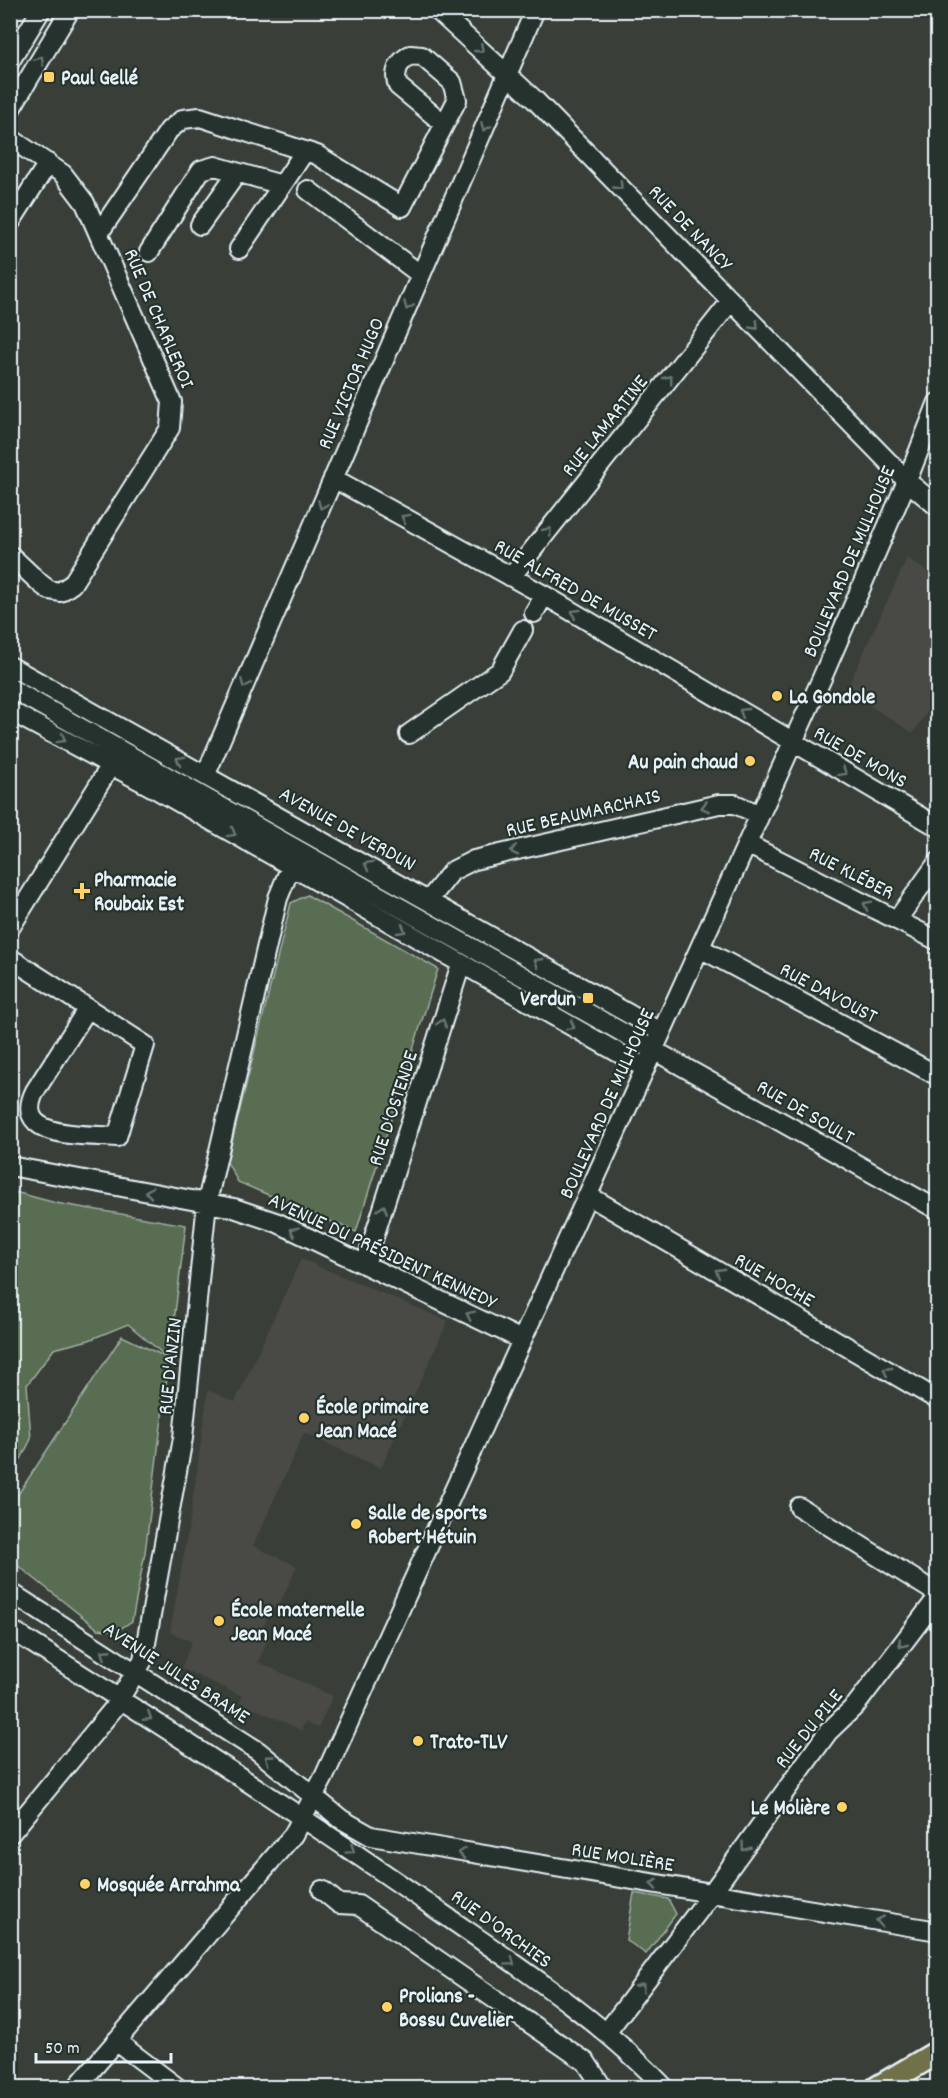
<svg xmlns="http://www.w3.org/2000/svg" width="948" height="2098" font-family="Dekko,sans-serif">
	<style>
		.built { fill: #494a44 }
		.green { fill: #586d51; stroke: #a0afa4; stroke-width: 1.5 }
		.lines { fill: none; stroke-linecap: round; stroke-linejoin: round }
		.minor-casing { stroke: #e8f1f8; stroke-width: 22 }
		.major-casing { stroke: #e8f1f8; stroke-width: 27 }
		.minor { stroke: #26332d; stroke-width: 18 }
		.major { stroke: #70704a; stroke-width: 22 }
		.oneway { stroke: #6a7674 }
		.poi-dot { fill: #ffd166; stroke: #26332d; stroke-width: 2 }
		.labels { text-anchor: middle; stroke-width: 4.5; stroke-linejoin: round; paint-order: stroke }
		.poi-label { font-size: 21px; font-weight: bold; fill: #e8f1f8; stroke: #26332d; text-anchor: start }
		.street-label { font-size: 21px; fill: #e8f1f8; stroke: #26332d }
	</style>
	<rect width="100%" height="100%" fill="#393f38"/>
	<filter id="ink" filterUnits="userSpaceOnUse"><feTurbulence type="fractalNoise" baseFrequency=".0167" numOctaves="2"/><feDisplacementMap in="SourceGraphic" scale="12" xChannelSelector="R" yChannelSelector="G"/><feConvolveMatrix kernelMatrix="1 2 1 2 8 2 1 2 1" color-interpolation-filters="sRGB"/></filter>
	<g filter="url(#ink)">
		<path class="built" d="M907,558L938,579L937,697L913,733L846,691Z
			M301,1259L448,1321L381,1468L304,1433L253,1546L297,1566L277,1610L271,1608L261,1633L269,1637L258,1662L333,1696L318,1728L305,1722L301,1730L240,1702L242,1696L181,1668L192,1642L170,1632L190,1520L208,1390L235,1402Z"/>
		<path class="green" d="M307,895L438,969L356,1232L238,1182L227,1162L291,903Z
			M11,1191L56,1203L186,1225L145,1553L132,1621L117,1631L98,1629L11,1560V1505L122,1336L168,1358L128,1324L89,1340L54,1349L27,1385L31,1439L21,1459L11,1452Z
			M634,1893L668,1899L676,1914L646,1954L626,1940Z"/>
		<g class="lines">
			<defs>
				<path id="minor" d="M437,10L535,100L907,481L938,507
					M10,61L41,10
					M10,110L70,10
					M10,138L63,174L85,203L172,402L170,428L72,584L60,592L49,590L41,584L10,555
					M308,190L421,275
					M10,223L48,163
					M200,225L237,173
					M99,233L169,130L183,119L200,117L317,155L402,207L457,100L452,82L422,56L410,55C398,62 393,73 398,86L443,123
					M239,249L305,151
					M149,252L201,170L215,166L282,185
					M333,478L544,595L938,827
					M511,577L731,301
					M534,613L544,595
					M10,666L661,1032
					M10,688L938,1210
					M10,711L152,787L645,1068
					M409,734L500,671L523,630
					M206,774L535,10
					M747,844L938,941
					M429,900L452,871L474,860L719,804H735L760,815
					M897,920L938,862
					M10,928L111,765
					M700,948L938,1076
					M10,958L145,1045L117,1137C89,1134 10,1141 35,1091L88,1008
					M10,1166L234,1208L278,1223L522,1340
					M589,1196L938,1400
					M365,1265L461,964
					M799,1507L938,1594
					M10,1592L258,1751L341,1819L371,1836L938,1931
					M10,1629C156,1722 302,1815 443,1914C518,1966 602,2021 665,2088
					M10,1834L114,1708L143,1660L183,1438L207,1202L278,898L291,866
					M322,1890L339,1904L358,1905L586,2062L603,2088
					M606,2033L700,1909L828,1732L856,1705L938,1597
					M116,2041L178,2088
					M10,2086L13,2088
					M76,2088L293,1835L324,1777L822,678L907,481L938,402"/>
				<path id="major" d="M877,2088L938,2052"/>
			</defs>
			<use href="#minor" class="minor-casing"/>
			<use href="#major" class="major-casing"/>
			<use href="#minor" class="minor"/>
			<use href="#major" class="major"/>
		</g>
		<defs><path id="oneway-chevron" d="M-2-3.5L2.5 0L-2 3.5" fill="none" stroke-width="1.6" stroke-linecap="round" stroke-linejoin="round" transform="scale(1.5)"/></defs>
		<g class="oneway">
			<use href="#oneway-chevron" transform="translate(480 49) rotate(41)"/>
			<use href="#oneway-chevron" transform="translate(40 60) rotate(-59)"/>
			<use href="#oneway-chevron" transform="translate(485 127) rotate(113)"/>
			<use href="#oneway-chevron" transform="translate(619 186) rotate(46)"/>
			<use href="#oneway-chevron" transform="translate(408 306) rotate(113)"/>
			<use href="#oneway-chevron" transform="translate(755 326) rotate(46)"/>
			<use href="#oneway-chevron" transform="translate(669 379) rotate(-51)"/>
			<use href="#oneway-chevron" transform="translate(322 505) rotate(113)"/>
			<use href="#oneway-chevron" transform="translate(405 518) rotate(-151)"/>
			<use href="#oneway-chevron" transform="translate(548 531) rotate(-51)"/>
			<use href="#oneway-chevron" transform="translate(575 613) rotate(-149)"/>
			<use href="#oneway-chevron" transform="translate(245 684) rotate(113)"/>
			<use href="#oneway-chevron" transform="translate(743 712) rotate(-150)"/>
			<use href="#oneway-chevron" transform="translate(62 739) rotate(29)"/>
			<use href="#oneway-chevron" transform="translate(180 760) rotate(-151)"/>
			<use href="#oneway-chevron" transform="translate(843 772) rotate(30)"/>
			<use href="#oneway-chevron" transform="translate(705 807) rotate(167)"/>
			<use href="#oneway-chevron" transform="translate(232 833) rotate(29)"/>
			<use href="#oneway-chevron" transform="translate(514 851) rotate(167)"/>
			<use href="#oneway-chevron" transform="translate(368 865) rotate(-151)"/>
			<use href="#oneway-chevron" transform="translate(867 905) rotate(-153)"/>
			<use href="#oneway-chevron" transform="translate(402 930) rotate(30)"/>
			<use href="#oneway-chevron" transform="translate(538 962) rotate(-150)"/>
			<use href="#oneway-chevron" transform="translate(442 1023) rotate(-72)"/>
			<use href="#oneway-chevron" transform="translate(571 1026) rotate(29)"/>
			<use href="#oneway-chevron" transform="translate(149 1192) rotate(-171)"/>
			<use href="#oneway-chevron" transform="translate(383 1209) rotate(-72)"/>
			<use href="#oneway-chevron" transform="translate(294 1231) rotate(-153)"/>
			<use href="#oneway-chevron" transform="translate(719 1272) rotate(-150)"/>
			<use href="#oneway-chevron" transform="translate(470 1315) rotate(-154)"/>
			<use href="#oneway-chevron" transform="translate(887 1371) rotate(-150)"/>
			<use href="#oneway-chevron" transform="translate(902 1644) rotate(127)"/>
			<use href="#oneway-chevron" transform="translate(105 1653) rotate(-147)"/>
			<use href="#oneway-chevron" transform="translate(148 1717) rotate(32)"/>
			<use href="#oneway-chevron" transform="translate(269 1759) rotate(-144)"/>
			<use href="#oneway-chevron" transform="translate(745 1847) rotate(126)"/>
			<use href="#oneway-chevron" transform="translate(351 1850) rotate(34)"/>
			<use href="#oneway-chevron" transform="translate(462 1853) rotate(-171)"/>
			<use href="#oneway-chevron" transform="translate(654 1884) rotate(-171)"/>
			<use href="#oneway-chevron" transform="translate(880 1921) rotate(-170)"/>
			<use href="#oneway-chevron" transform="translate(511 1962) rotate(37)"/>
			<use href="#oneway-chevron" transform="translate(641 1987) rotate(-53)"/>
		</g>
	</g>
	<g class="poi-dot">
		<rect x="43" y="71" width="12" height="12" rx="3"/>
		<circle cx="777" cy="696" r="6"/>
		<circle cx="750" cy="761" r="6"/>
		<path d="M79 882h6v6h6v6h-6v6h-6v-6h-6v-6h6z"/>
		<rect x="582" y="992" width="12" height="12" rx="3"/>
		<circle cx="304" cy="1418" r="6"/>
		<circle cx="356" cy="1524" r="6"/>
		<circle cx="219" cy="1621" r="6"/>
		<circle cx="418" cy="1741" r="6"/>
		<circle cx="842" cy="1807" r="6"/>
		<circle cx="85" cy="1884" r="6"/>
		<circle cx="387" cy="2007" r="6"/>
	</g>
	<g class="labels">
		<g class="poi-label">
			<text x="61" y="84">Paul Gellé</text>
			<text x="789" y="703">La Gondole</text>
			<text x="738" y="768" text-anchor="end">Au pain chaud</text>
			<text x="94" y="886">Pharmacie<tspan x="94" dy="24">Roubaix Est</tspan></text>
			<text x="576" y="1005" text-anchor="end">Verdun</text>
			<text x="316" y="1413">École primaire<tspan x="316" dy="24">Jean Macé</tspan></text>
			<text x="368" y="1519">Salle de sports<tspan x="368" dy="24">Robert Hétuin</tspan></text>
			<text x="231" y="1616">École maternelle<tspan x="231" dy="24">Jean Macé</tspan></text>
			<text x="430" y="1748">Trato-TLV</text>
			<text x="830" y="1814" text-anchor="end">Le Molière</text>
			<text x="97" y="1891">Mosquée Arrahma</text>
			<text x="399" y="2002">Prolians -<tspan x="399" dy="24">Bossu Cuvelier</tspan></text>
		</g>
		<g class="street-label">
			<text transform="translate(691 227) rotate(46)" y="7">RUE DE NANCY</text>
			<text transform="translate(160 318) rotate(67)" y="7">RUE DE CHARLEROI</text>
			<text transform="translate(350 383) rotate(-67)" y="7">RUE VICTOR HUGO</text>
			<text transform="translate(604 425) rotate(-51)" y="7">RUE LAMARTINE</text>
			<text transform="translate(848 561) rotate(-67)" y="7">BOULEVARD DE MULHOUSE</text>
			<text transform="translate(576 589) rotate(30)" y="7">RUE ALFRED DE MUSSET</text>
			<text transform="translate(861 756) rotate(30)" y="7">RUE DE MONS</text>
			<text transform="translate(583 812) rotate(-13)" y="7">RUE BEAUMARCHAIS</text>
			<text transform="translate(348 828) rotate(29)" y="7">AVENUE DE VERDUN</text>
			<text transform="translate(852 872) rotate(27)" y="7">RUE KLÉBER</text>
			<text transform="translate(829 992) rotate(28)" y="7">RUE DAVOUST</text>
			<text transform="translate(606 1103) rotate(-66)" y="7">BOULEVARD DE MULHOUSE</text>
			<text transform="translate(392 1108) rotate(-72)" y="7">RUE D'OSTENDE</text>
			<text transform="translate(806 1111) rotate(30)" y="7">RUE DE SOULT</text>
			<text transform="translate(383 1250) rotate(25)" y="7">AVENUE DU PRÉSIDENT KENNEDY</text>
			<text transform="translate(775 1279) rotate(30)" y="7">RUE HOCHE</text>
			<text transform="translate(169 1366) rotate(-84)" y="7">RUE D'ANZIN</text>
			<text transform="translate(177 1672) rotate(33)" y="7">AVENUE JULES BRAME</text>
			<text transform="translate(808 1728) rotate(-51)" y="7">RUE DU PILE</text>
			<text transform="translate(623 1856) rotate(9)" y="7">RUE MOLIÈRE</text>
			<text transform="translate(502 1928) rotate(36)" y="7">RUE D'ORCHIES</text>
		</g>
	</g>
	<rect width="948" height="2098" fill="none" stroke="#26332d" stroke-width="36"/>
	<rect x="18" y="18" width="912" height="2062" fill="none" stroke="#e8f1f8" stroke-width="2" filter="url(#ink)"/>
	<path d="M36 2053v9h135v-9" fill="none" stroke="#e8f1f8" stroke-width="3"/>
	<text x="45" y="2053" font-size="18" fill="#e8f1f8" stroke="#26332d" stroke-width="4.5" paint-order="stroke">50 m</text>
</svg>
